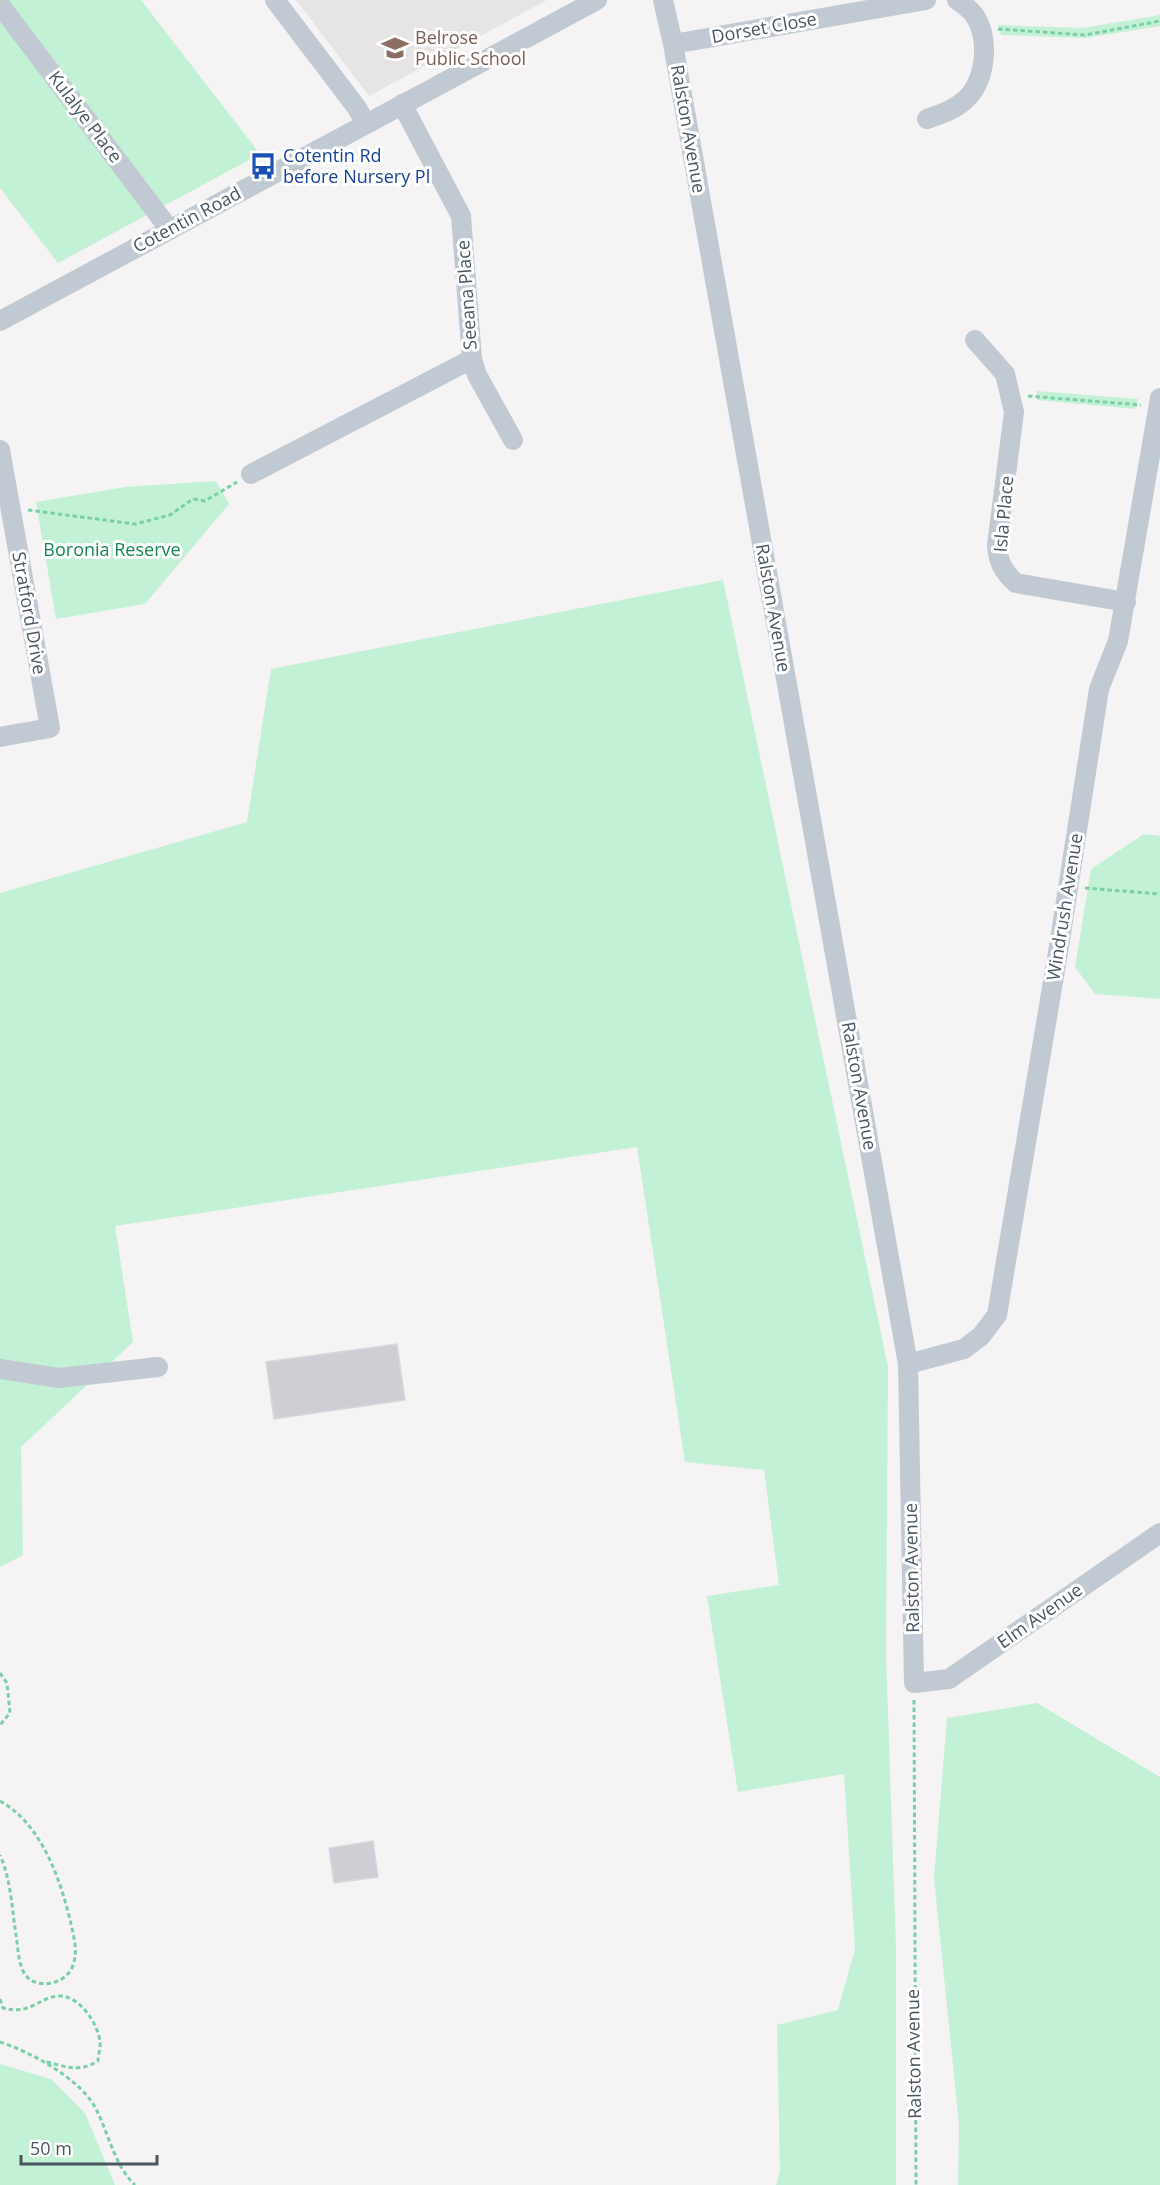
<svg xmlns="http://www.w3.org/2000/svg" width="1160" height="2185" font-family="'Open Sans',sans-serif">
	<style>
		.education { fill: #e6e4e5 }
		.green { fill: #c3f1d5 }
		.building { fill: #cdcfd5; stroke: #d7d9de; stroke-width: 1.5 }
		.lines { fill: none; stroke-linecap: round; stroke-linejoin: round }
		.path { stroke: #7ad0a6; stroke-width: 3; stroke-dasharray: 4.5 3; stroke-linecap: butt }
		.minor { stroke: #c1cad2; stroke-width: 20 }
		.labels { text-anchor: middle; stroke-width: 6; stroke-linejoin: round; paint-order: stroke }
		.street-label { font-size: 18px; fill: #4a5661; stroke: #fff }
		.education-label { font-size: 18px; fill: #785e54; stroke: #fff; text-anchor: start }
		.transit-label { font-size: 18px; fill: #164399; stroke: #fff; text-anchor: start }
		.park-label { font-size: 18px; fill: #17864f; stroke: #fff }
	</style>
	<rect width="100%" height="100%" fill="#f5f3f3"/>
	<path class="education" d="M296,0H547L369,96Z"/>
	<path class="green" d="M0,0H141L260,154L58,263L0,188Z
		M1160,15V26L1085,38L1001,35L998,25L1083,28Z
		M1037,391L1138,399L1136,409L1037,400Z
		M216,481L229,504L145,604L56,619L36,502L125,487Z
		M723,580L888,1367L886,1654L896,1948V2185H776L780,2172L777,2025L838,2010L855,1949L844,1774L738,1792L707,1596L779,1585L764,1470L685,1462L637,1147L115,1226L133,1342L21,1447L23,1555L0,1567V893L247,822L271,669Z
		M1144,834L1160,836V999L1095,994L1075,967L1091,869Z
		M1037,1703L1160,1777V2185H958L959,2124L934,1878L947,1718Z
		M0,2064L51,2079L85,2113L115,2185H0Z"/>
	<path class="building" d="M397,1344L405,1400L274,1419L266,1362Z
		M373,1841L378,1877L334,1883L329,1848Z"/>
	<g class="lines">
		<path class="path" d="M998,29L1085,35L1160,21
			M1028,396L1141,405
			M28,510L135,524L170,515L193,499L205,501L237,482
			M1085,888L1160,894
			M0,1673L7,1683L10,1713L0,1725
			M914,1700L916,2185
			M0,1801C42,1824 61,1881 71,1924C74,1937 78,1952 73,1965C67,1985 33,1992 23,1971C18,1960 18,1947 16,1935C12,1909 11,1880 0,1855
			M0,1999L3,2008C32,2016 40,1995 62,1996C81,1998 98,2024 100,2042C101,2047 98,2055 98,2061C76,2074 64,2065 42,2061
			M0,2042C31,2052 83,2080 97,2111C109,2135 115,2166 135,2185"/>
		<path class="minor" d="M275,0L357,108L366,124
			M663,0L673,44L908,1364L914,1683L949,1679L1160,1533
			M0,5L170,230
			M673,44L926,0
			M927,119C941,114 954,110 965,100C986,81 990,40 975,16C970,9 963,4 957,0
			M0,321L597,0
			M975,340L1005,374L1014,412L997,545C998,561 1003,572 1016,583L1126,602
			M472,359L477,375L513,440
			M0,450L50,728L0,737
			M251,474L472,359L461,216L402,104
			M908,1364L964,1349L981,1336L997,1315L1059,946L1099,689L1118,641L1160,398
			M0,1369L59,1378L158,1367"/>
	</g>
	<defs>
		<symbol id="school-bare" viewBox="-9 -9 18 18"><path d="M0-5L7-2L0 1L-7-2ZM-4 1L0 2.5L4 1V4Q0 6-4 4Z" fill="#8d6e63" stroke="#fff" stroke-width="2.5" paint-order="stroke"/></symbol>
		<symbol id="bus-bare" viewBox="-9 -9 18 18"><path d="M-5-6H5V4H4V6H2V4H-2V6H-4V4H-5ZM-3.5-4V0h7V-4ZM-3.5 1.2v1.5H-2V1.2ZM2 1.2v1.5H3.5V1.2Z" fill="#1a4fb4" stroke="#fff" stroke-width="2.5" paint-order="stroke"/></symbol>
	</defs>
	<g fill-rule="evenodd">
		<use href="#school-bare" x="376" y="29" width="38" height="38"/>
		<use href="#bus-bare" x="244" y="147" width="38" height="38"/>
	</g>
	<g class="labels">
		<g class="street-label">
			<text transform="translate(764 28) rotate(-10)" y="6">Dorset Close</text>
			<text transform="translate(85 117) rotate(53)" y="6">Kulalye Place</text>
			<text transform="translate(688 129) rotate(80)" y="6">Ralston Avenue</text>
			<text transform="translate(187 220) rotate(-28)" y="6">Cotentin Road</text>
			<text transform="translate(467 295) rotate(-94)" y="6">Seeana Place</text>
			<text transform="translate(1004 514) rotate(-85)" y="6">Isla Place</text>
			<text transform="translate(773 608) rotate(80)" y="6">Ralston Avenue</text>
			<text transform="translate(29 613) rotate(80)" y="6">Stratford Drive</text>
			<text transform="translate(1065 907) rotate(-81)" y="6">Windrush Avenue</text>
			<text transform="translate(859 1086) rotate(80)" y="6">Ralston Avenue</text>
			<text transform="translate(912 1568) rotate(-91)" y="6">Ralston Avenue</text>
			<text transform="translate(1040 1616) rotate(-35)" y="6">Elm Avenue</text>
			<text transform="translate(914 2054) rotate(-91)" y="6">Ralston Avenue</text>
		</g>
		<g class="education-label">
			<text x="415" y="44">Belrose<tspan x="415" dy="21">Public School</tspan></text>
		</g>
		<g class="transit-label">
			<text x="283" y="162">Cotentin Rd<tspan x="283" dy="21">before Nursery Pl</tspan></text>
		</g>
		<g class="park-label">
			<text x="112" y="556">Boronia Reserve</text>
		</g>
	</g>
	<path d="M21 2155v9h136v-9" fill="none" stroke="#4a5661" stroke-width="3"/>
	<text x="30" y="2155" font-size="18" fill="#4a5661" stroke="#ffffff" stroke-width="4.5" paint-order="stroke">50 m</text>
</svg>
